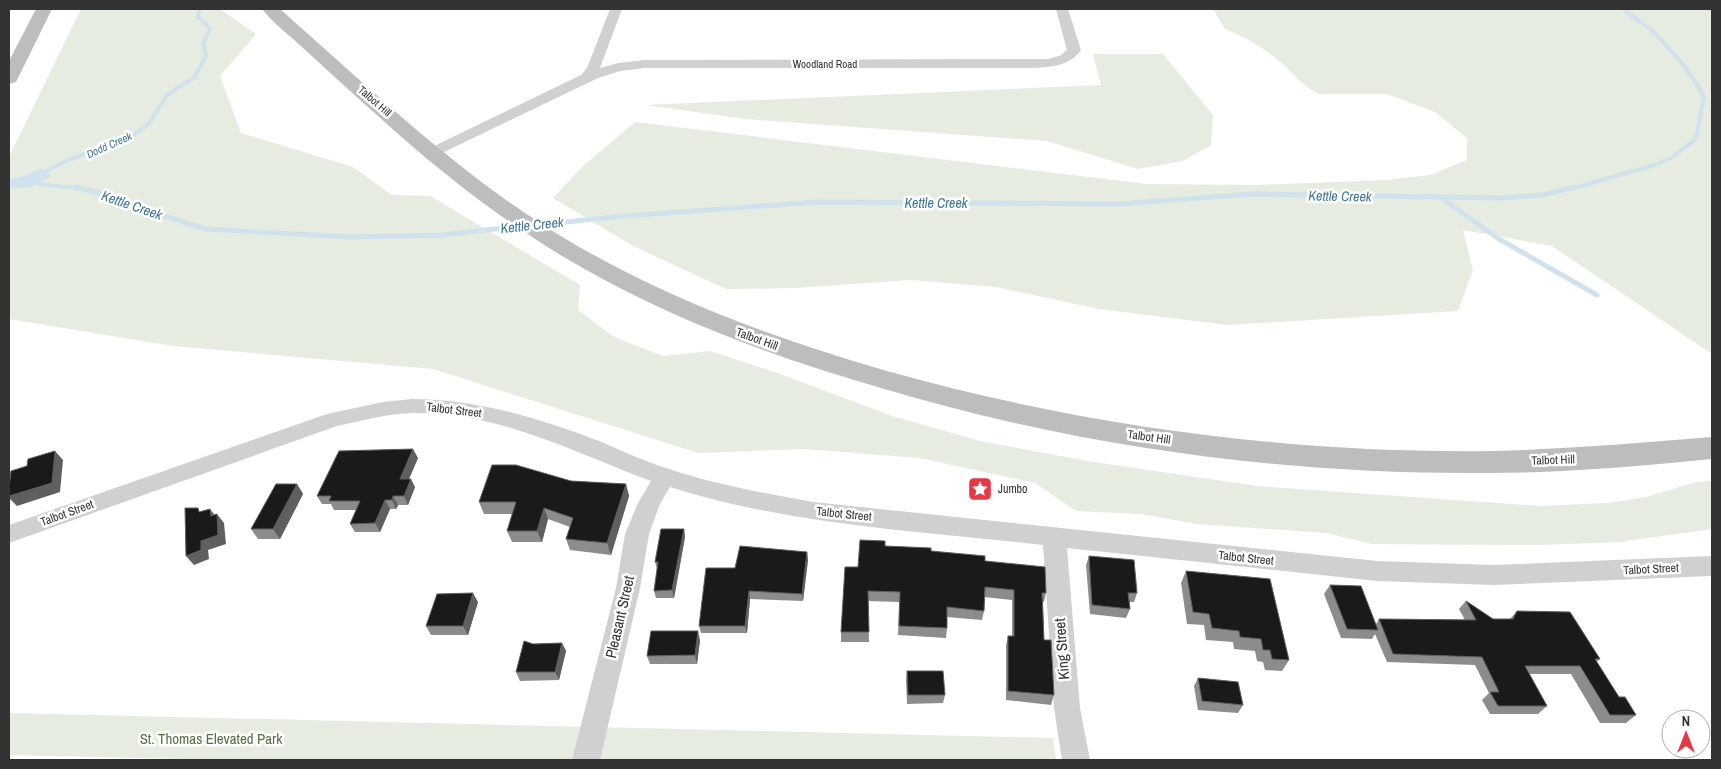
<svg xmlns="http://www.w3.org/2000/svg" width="1721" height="769" font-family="'Archivo Narrow',sans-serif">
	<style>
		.green { fill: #e6ecdf }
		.water { fill: #cfe2ee }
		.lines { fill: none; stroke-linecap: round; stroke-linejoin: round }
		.stream-far1 { stroke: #cfe2ee; stroke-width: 4 }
		.stream { stroke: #cfe2ee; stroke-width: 5 }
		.minor { fill: #d0d0d0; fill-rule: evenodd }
		.secondary { fill: #bdbdbd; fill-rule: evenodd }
		.wall { fill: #8c8c8c }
		.shaded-wall { fill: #5f5f5f }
		.building { fill: #1a1a1a; stroke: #5f5f5f }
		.labels { text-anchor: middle; stroke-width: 5; stroke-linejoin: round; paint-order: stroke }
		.far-street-label { font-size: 11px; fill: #333; stroke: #fff }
		.far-water-label { font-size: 11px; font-style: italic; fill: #3f7597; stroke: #fff }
		.street-label { font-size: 12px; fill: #333; stroke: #fff }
		.poi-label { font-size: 12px; fill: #333; stroke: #fff; text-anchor: start }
		.water-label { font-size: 14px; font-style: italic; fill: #3f7597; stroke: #fff }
		.near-street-label { font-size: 15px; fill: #333; stroke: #fff }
		.near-park-label { font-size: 15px; fill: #56703f; stroke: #fff }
	</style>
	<rect width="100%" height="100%" fill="#fff"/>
	<path class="green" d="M81,9H220L256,34L220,76L241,133L353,167L392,195L430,196L580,285L578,310L614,337L663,356L710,351L780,374L892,416L980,441L1087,461L1257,486L1540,506L1607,503L1646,497L1696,482L1712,481V529L1619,542L1539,545L1372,544L1326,533L1197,524L1141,514L1076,511L1035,483L919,458L805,449L698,453L433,369L173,346L9,319V157Z
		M1213,9H1712V354L1552,246L1463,230L1473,270L1458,311L1227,325L1099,309L996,287L911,280L795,288L726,289L633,246L553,198L582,167L635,122L1147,184L1256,185L1386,180L1430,175L1467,160V138L1435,112L1387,94H1319C1303,87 1292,71 1278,60C1261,46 1245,37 1225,29Z
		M1093,54H1163L1213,115L1211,145L1183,161L1138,169L1047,141L745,119L646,105L1101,85Z
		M9,713L1053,738L1056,760H225L9,755Z"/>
	<path class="water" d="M41,168L51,176L31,187L9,189V180L24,176Z"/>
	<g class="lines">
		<path class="stream-far1" d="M38,175L68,160L130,138L149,123L168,94L194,78L206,56L203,44L210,28L198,17L199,9
			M33,183L82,189
			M1570,189L1654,165L1671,158L1696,139L1704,97L1699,87L1682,63L1654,32L1623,9"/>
		<path class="stream" d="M76,187L106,195L125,204L206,229L352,237L442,235L522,226
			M1440,197L1499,239L1597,295
			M537,225L624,216L817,202L1118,204L1251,194L1502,198L1542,195L1575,187"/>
		<path class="minor" d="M610,9H622L600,68L618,63L645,60L1049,59L1061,55L1067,50L1056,9H1068L1081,50C1069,67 1050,67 1031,68H645L620,71L598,78L438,155H428L425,152L428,149L581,75L587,68Z
			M412,399C477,399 538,418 599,441C621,450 643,461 666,468C713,484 763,493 813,502L1377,561L1494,565L1712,556V576L1494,585L1377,581L1067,548L1080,708L1090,760H1062L1054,708L1043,545C918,531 790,525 670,487L660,504L649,534L640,588L600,760H572L616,588L625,534L638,503L651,481C572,452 498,411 411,413C386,414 361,421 337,426L9,543V525L327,414L383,402Z"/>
		<path class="secondary" d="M36,9H52L18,78L16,82L9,84V61Z
			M262,9H280C371,89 459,175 564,238C665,298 775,339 887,371C1083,426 1291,454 1495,451C1567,449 1640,443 1712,437V459C1639,466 1565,473 1491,473C1285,475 1078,447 881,388C777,358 676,321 581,267C507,225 441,173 378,116C352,93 327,70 302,47C288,34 273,23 262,9Z"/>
	</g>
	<path class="wall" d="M418,458L409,479L415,487L408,505H398L396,509H390L380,532H355L350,524L356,510H334L331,504H322L317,496Z
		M571,481L626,484L629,496L611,555L570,550L566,539L570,527L548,519L542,542H512L507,531L512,514H484L479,502Z
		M297,484L303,494L280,539H258L251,529Z
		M684,529L685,537L674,598H656L654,591L657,569L655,562Z
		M885,546L931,551L985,561L1046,593L1044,602H1043L1044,640L1054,695L1051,705L1006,700V645L1008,636H1012V600L984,597V611L982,620L947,617V628L946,638L898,635L899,602L868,601L869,642H841V632L858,567Z
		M807,552L808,560L803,601L750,599L747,633H701L699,626L735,568Z
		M1089,556L1137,593L1134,602H1129L1130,609L1126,618L1090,614L1086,565Z
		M1186,571L1289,660L1282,671L1265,670L1263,662L1257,661L1255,651L1234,649L1233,642L1206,640L1204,625L1187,624L1181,583Z
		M1330,585L1376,624L1379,619L1465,620L1459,609L1466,601L1493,619H1510L1517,611L1600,659L1596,662L1619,697L1636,715L1626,723H1600L1571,674H1529L1547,706L1538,714H1490L1482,700L1489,693L1475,665L1387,662L1375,634L1372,639L1341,638L1324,594Z
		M478,602L468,635H431L426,626Z
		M700,640L697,664H650L647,656Z
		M562,643L566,651L559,680L520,681L516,672L533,644Z
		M907,671L945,695L943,703L907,704L906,680Z
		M1198,678L1243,705L1238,713L1198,710L1194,686Z"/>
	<path class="shaded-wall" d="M413,449L418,458L405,488L400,479Z
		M55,451L63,460L60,492L17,506L9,498V496Z
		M411,479L415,487L408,505L404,496Z
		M297,484L303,494L280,539L273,529Z
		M626,484L629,496L611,555L607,543Z
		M393,496L398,505L396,509L392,500Z
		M385,500L390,509L380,532L375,523Z
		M544,508L548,519L542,542L537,531Z
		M210,509L217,518V514L224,523L226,544L208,550L209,559L194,565L186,556L201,541L211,516Z
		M684,529L685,537L674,598L672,590Z
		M807,552L808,560L803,601L802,594Z
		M749,591L750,599L747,633L745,626Z
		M473,593L478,602L468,635L463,626Z
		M698,631L700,640L697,664L695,655Z
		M562,643L566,651L559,680L555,672Z"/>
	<path class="building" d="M413,449L400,479H411L404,496H393L392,500H385L375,523L350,524L360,501H329L331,496H317L339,451Z
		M55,451L52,483L9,496V488L11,471L27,466L28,459Z
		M492,465H516L571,481L626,484L607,543L566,539L573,518L544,508L537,531H507L516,502H479Z
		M276,484H297L273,529H251Z
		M185,508H198L199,512L210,509L211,516L217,514L218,535L201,541V550L186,556Z
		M661,529H684L672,590L654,591L658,562H655Z
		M860,540L885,541V546L931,548V551L985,556V561L1045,567L1046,593H1042L1044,640H1051L1054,695L1008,691V636H1014V590L985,587L984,611L947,607V628L899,626L900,592L868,591L869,632H841L845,567H858Z
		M740,546L807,552L802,594L749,591L745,626H699L706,568H735Z
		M1089,556L1134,560L1137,593H1128L1130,609L1092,605Z
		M1186,571L1270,579L1289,660L1272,659L1270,650H1263L1261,639L1240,637L1239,631L1212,628L1209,614L1193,612Z
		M1330,585L1361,586L1378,630L1347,629Z
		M473,593L463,626H426L437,594Z
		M1466,601L1493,619H1513L1517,611L1570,612L1600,659H1595L1619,697H1625L1636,715H1610L1580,666H1525L1547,706H1498L1490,692H1499L1482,657L1393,654L1379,619L1476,620Z
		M651,631H698L695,655L647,656Z
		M524,641L533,644L562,643L555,672H516Z
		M907,671H943L945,695H908Z
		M1198,678L1238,682L1243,705L1202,701Z"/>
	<defs>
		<symbol id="sight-square" viewBox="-11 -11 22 22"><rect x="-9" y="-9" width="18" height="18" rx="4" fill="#e63946" stroke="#fff"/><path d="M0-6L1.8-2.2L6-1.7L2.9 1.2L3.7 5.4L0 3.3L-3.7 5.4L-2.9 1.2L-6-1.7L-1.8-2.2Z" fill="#fff"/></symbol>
	</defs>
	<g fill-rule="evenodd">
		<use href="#sight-square" x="966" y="475" width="28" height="28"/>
	</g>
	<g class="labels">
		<g class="far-street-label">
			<text x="825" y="68">Woodland Road</text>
			<text transform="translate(375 101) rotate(41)" y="4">Talbot Hill</text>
		</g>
		<g class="far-water-label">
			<text transform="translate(109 145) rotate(-24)" y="4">Dodd Creek</text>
		</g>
		<g class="street-label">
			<text transform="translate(757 339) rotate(20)" y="4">Talbot Hill</text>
			<text transform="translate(454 410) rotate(7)" y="4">Talbot Street</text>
			<text transform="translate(1149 437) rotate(8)" y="4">Talbot Hill</text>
			<text transform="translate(1553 460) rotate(-2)" y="4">Talbot Hill</text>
			<text transform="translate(67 513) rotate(-20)" y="4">Talbot Street</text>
			<text transform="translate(844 514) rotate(6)" y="4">Talbot Street</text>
			<text transform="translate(1246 558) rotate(6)" y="4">Talbot Street</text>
			<text transform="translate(1651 569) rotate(-3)" y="4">Talbot Street</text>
		</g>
		<g class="poi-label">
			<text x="998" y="493">Jumbo</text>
		</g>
		<g class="water-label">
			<text transform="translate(1340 196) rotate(1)" y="5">Kettle Creek</text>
			<text x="936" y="208">Kettle Creek</text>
			<text transform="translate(132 205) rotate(19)" y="5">Kettle Creek</text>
			<text transform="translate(532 225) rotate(-6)" y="5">Kettle Creek</text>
		</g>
		<g class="near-street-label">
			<text transform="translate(620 617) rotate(-77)" y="5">Pleasant Street</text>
			<text transform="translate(1062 649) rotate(-94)" y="5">King Street</text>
		</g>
		<g class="near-park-label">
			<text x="211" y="744">St. Thomas Elevated Park</text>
		</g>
	</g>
	<rect width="1721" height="769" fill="none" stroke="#333333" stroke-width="20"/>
	<g transform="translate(1686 734)"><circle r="24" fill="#ffffff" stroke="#adadad"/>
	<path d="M0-4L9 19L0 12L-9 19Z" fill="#e63946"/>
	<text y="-8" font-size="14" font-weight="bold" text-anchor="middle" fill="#333333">N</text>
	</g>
</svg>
